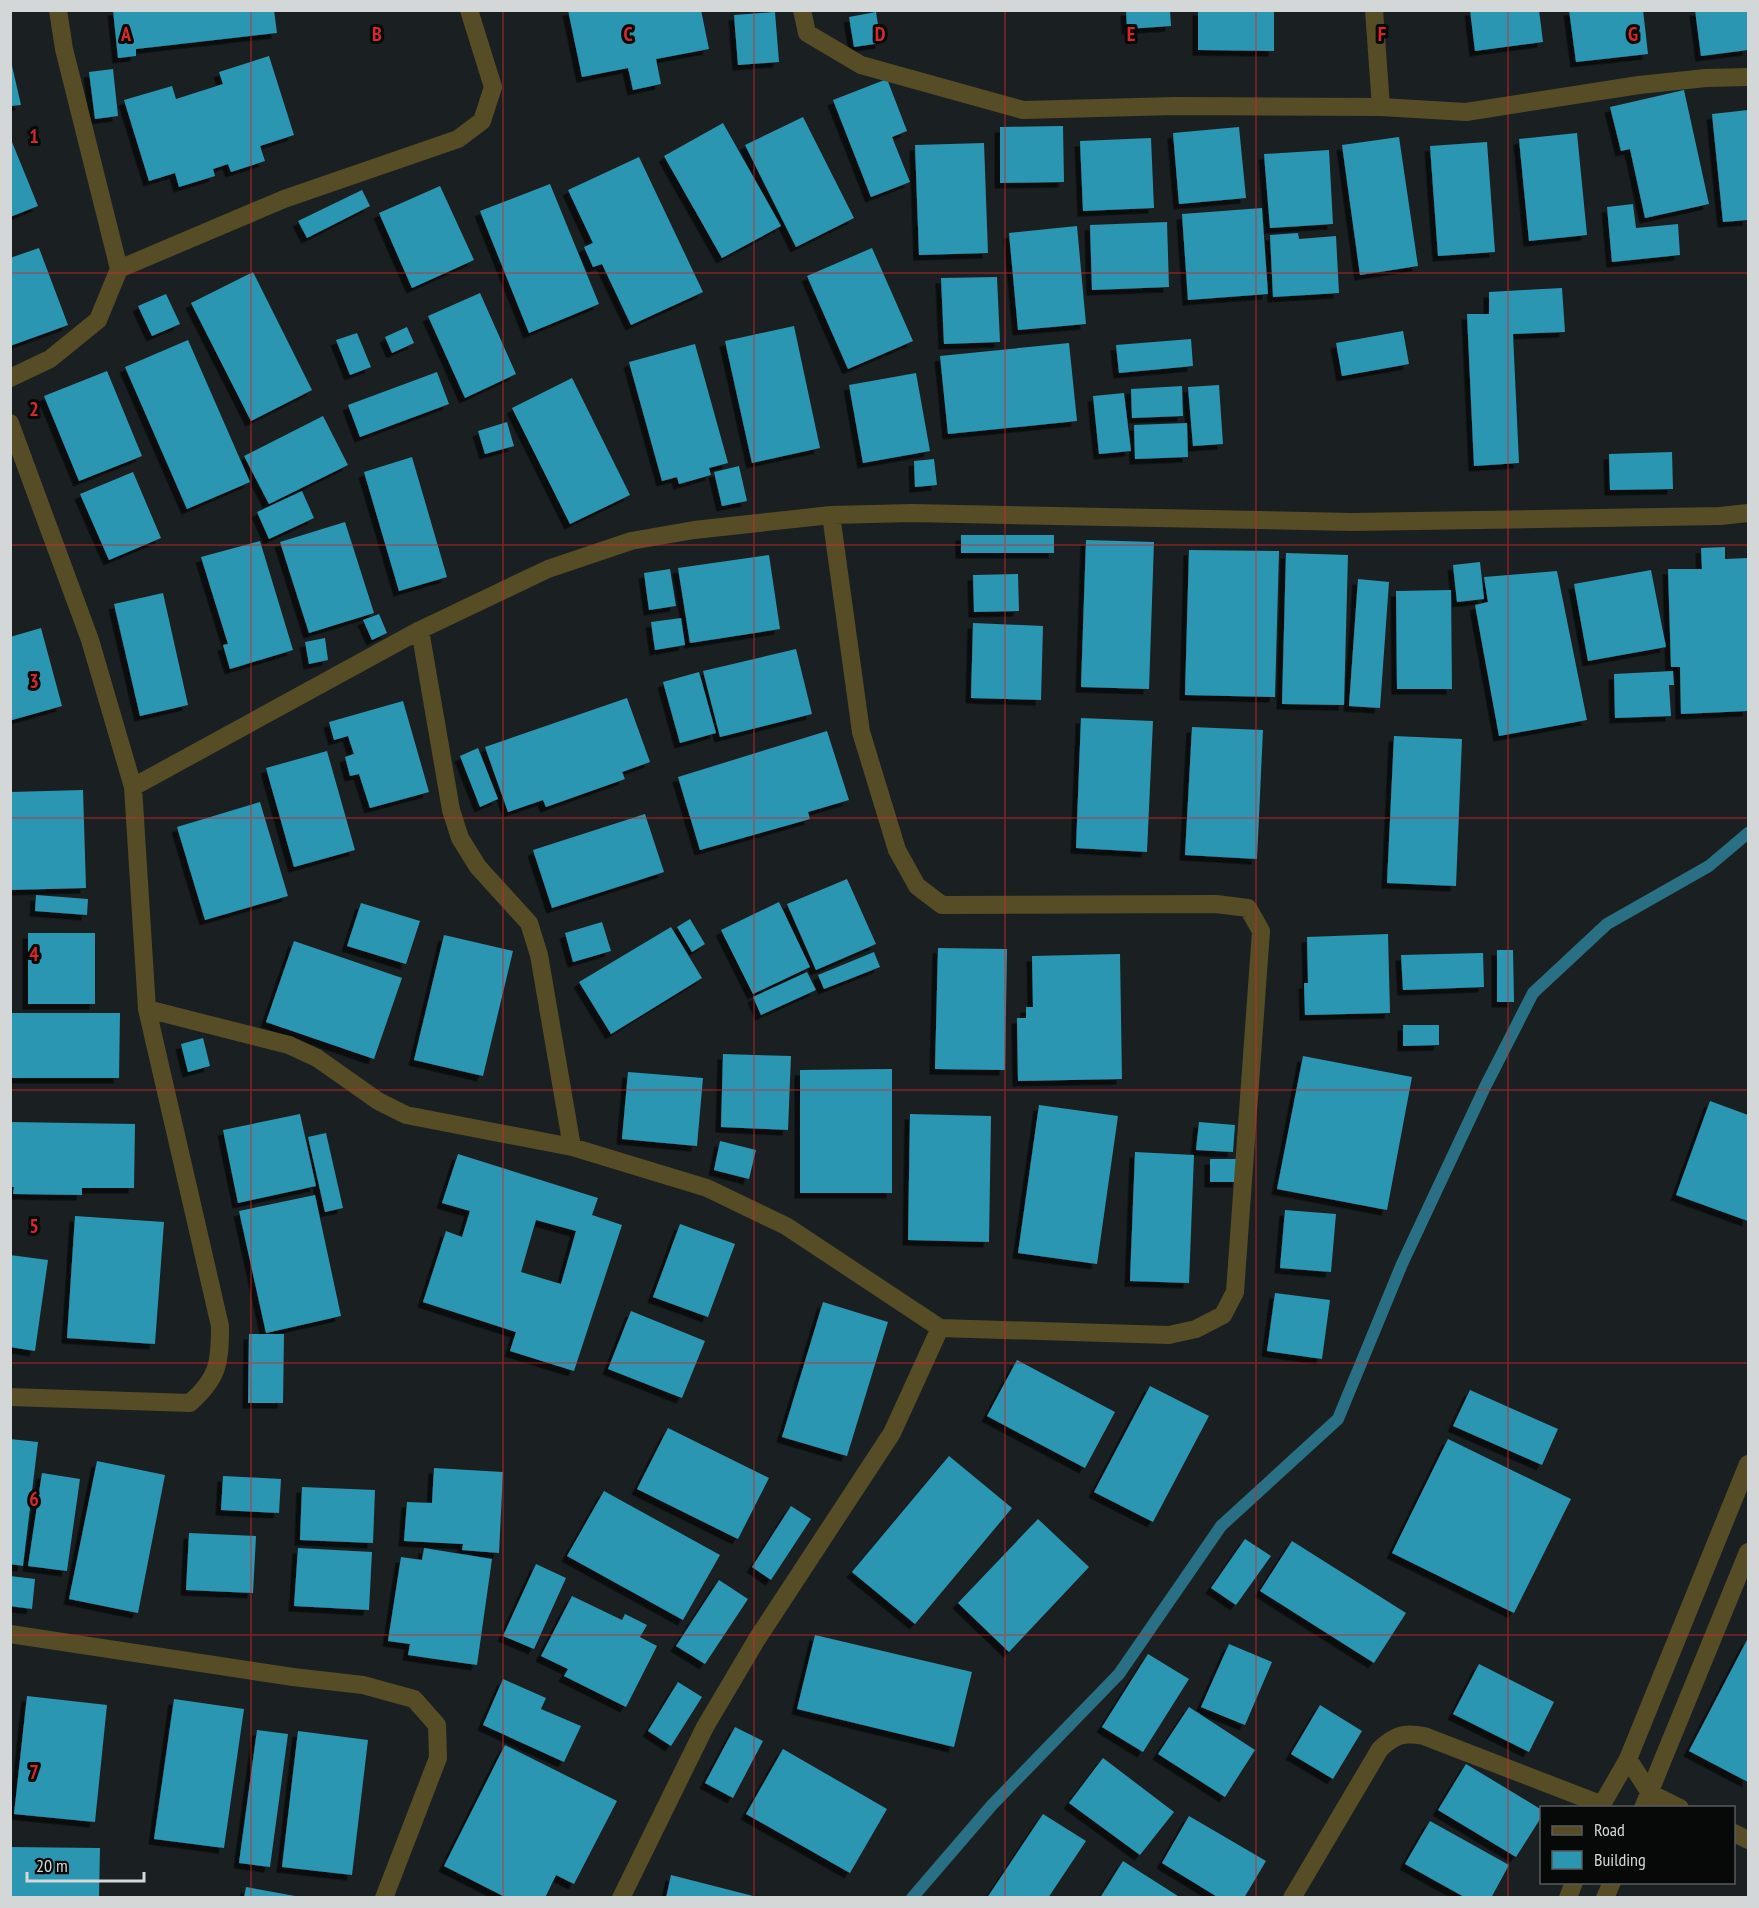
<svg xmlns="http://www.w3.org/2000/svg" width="1759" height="1908" font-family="'PT Sans Narrow',sans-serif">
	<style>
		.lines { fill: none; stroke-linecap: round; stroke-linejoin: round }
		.stream { stroke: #297084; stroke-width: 12 }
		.building { fill: #2b96b1; fill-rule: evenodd; filter: url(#shadow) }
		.lane { stroke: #564d27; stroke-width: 18 }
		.street { stroke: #564d27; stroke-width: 18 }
		.grid { fill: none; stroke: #d62828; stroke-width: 1.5; stroke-opacity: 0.55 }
		.grid-label { font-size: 20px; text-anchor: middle; font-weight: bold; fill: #d62828; stroke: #070909; stroke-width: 6; stroke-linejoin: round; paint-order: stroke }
	</style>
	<defs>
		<filter id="shadow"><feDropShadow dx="-5.5" dy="5.5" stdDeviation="0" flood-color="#0009"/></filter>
	</defs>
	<rect width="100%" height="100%" fill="#1a1f21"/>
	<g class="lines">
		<path class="stream" d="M912,1898L992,1805L1119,1674L1221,1526L1338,1419L1402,1264L1485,1087L1533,993L1607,924L1709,866L1748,833"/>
	</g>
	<path class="building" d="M113,10H274L277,33L136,49V56L118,58Z
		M568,10H701L709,49L656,59L661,84L633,90L628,68L582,77Z
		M1126,10H1170L1171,26L1127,29Z
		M1198,10H1274V51L1198,50Z
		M1470,10H1539L1543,42L1475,51Z
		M1569,10H1643L1648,54L1576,62Z
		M1695,10H1748V50L1701,56Z
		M775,12L779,62L738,65L734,15Z
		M876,12L881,43L854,47L849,17Z
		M269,56L294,135L260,146L265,161L231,172L228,164L213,169L215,176L179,187L175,173L149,181L124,100L172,86L176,99L223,84L219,72Z
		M10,57L21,105L10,106Z
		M113,69L118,116L95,119L89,72Z
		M887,79L907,131L892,137L910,182L871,197L833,100Z
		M1684,90L1709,204L1645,218L1630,149L1621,151L1610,107Z
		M1748,110V220L1723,222L1712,114Z
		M803,117L854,218L796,247L745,145Z
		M723,123L781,226L722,258L664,156Z
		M1063,126L1064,182L1000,183V127Z
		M1239,127L1246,198L1179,204L1173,133Z
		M1577,133L1587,235L1529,241L1519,139Z
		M10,137L38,206L10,217Z
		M1399,137L1418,266L1360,275L1342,145Z
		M1151,138L1154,208L1083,211L1080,141Z
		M1487,142L1495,252L1438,256L1430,146Z
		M984,143L988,253L919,255L915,145Z
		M1329,150L1333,224L1270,228L1264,154Z
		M639,157L703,292L631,325L602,264L593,267L584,247L593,243L568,190Z
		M550,184L599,304L529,333L480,211Z
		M440,186L474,260L412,288L379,213Z
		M362,190L370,206L307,238L298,221Z
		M1633,204L1636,228L1678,224L1680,255L1612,262L1607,207Z
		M1262,208L1268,294L1188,300L1182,214Z
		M1167,222L1169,287L1092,290L1090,225Z
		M1077,226L1086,324L1018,330L1009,233Z
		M1298,233L1299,239L1336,236L1339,293L1273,297L1270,235Z
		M39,248L68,325L10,346V258Z
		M872,248L913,341L848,369L807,276Z
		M253,272L312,390L251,421L191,303Z
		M997,277L1000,342L944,344L941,278Z
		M1562,288L1565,332L1513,334L1519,463L1474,466L1467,314H1489V292Z
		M480,293L516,374L465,398L428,316Z
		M166,294L180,324L152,336L138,306Z
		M794,326L820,448L752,463L725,341Z
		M407,327L414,343L392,353L385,337Z
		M1403,331L1409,364L1342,376L1336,343Z
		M357,333L371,367L350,375L336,340Z
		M1191,339L1193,366L1119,373L1116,345Z
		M188,340L250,482L187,509L125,367Z
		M1069,343L1077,421L948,434L940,356Z
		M695,344L728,463L709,468L711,475L679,484L677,477L662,481L629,362Z
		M107,371L142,456L79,481L44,396Z
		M437,372L449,404L360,437L348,405Z
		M916,373L930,451L863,463L849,385Z
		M572,378L630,495L570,524L512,408Z
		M1219,385L1223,444L1193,446L1188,387Z
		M1182,386L1183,416L1132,418L1131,389Z
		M1124,393L1131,451L1099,454L1093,396Z
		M323,416L348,465L269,504L244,456Z
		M507,422L514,446L485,454L478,431Z
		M1187,423L1188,457L1135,459L1134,425Z
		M1672,452L1673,489L1610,490L1609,454Z
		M412,457L447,577L399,591L364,472Z
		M934,459L937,485L915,487L914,461Z
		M739,466L747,501L722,506L714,472Z
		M133,472L161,538L109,560L80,494Z
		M302,491L314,518L269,539L257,512Z
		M345,522L374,613L309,633L280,542Z
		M961,535H1054V553H961Z
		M1086,540L1154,542L1149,689L1081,687Z
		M260,541L293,650L230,669L223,645L228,644L201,557Z
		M1725,547V559L1748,558V711L1681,714L1680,667H1671L1668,569H1702L1701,548Z
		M1189,550L1279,551L1275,697L1185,695Z
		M1286,553L1348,555L1344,705L1282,704Z
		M769,555L780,629L690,643L678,568Z
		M1480,562L1484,599L1457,602L1453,565Z
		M670,569L676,606L649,610L644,573Z
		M1651,570L1666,647L1588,661L1574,584Z
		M1557,571L1587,720L1499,736L1475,605L1488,602L1484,577Z
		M1018,574L1019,611L974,612L973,575Z
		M1358,579L1389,582L1380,708L1349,706Z
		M1451,590L1452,689H1397L1396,591Z
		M163,593L188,705L140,716L114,604Z
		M379,614L387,633L372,640L363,620Z
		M681,618L685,645L655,650L651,622Z
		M973,623L1043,626L1041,700L971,698Z
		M41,628L62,706L12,720L10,637Z
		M325,638L328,660L309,664L305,642Z
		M796,649L812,714L720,737L703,671Z
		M1673,671L1674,685H1669L1671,716L1615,718L1614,674Z
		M699,672L716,733L680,743L663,682Z
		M627,698L650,762L622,772L625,779L546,807L543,800L508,812L485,747Z
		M403,701L429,792L370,808L359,774L350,776L345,757L354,754L348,736L334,740L329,722Z
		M1081,718L1153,721L1147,852L1076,848Z
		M1192,727L1263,730L1257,859L1185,855Z
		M827,731L849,800L808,812L810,819L700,850L678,777Z
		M1394,736L1462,739L1456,886L1387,883Z
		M478,748L498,799L480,807L460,756Z
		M327,751L355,850L294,867L266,768Z
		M83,790L86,888L10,890V792Z
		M260,802L288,896L205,920L177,827Z
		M645,814L664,872L552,908L533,850Z
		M847,879L876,944L816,970L787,904Z
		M36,895L88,899L87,915L35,911Z
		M779,902L810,967L753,994L721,930Z
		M361,903L420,921L406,964L347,946Z
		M690,919L705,944L692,952L677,927Z
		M602,922L611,951L573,962L565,933Z
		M671,927L702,978L611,1034L579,982Z
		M28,933H95V1004H28Z
		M1388,934L1390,1013L1305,1015L1304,983H1308L1307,937Z
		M444,935L513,951L483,1076L414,1060Z
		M294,941L402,978L374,1059L266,1022Z
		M938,948L1007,949L1005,1070L935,1069Z
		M1497,950H1513L1514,1002H1497Z
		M874,952L880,967L824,989L818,975Z
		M1483,953L1484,987L1403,990L1401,955Z
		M1120,954L1122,1079L1018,1081L1017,1018H1026V1007H1033L1032,956Z
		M807,972L816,990L761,1015L753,997Z
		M10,1013H120L119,1078H10Z
		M1403,1025H1439V1045L1403,1046Z
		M203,1038L210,1066L188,1072L181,1044Z
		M723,1054L791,1056L788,1130L721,1127Z
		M1303,1056L1412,1077L1387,1210L1277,1189Z
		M892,1069V1193H800V1070Z
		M628,1072L703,1078L697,1146L622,1139Z
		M1710,1101L1748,1115V1221L1676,1195Z
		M1039,1105L1118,1116L1097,1264L1018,1253Z
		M300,1114L316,1186L238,1203L223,1130Z
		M910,1114L991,1116L989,1242L908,1240Z
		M10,1122L135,1124L134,1188H82V1195L13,1194L14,1187H10Z
		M1199,1122L1235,1125L1233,1152L1196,1150Z
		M326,1133L343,1208L325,1212L308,1137Z
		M720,1141L756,1150L749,1179L714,1170Z
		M1135,1152L1194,1155L1189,1283L1130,1281Z
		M458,1154L598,1198L592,1215L622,1225L574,1371L510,1351L516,1332L423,1302L446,1231L462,1237L470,1211L442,1203ZM536,1220L576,1231L561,1284L521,1272Z
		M1210,1159H1238V1182H1210Z
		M315,1195L341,1316L266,1333L239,1211Z
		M1285,1210L1336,1214L1331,1272L1280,1268Z
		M75,1216L164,1222L155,1344L67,1338Z
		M680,1224L735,1244L708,1317L653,1297Z
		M10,1255L48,1260L35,1351L10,1347Z
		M1275,1293L1330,1300L1322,1359L1267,1351Z
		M823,1302L888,1322L847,1456L782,1437Z
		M631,1311L705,1341L682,1398L608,1369Z
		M249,1334H284L283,1403H248Z
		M1017,1360L1115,1412L1085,1468L987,1416Z
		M1150,1386L1209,1416L1153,1522L1094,1492Z
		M1470,1390L1558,1429L1542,1465L1453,1426Z
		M668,1428L769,1478L738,1539L637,1489Z
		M10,1439L38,1442L23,1566L10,1564Z
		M1448,1439L1571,1499L1514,1613L1392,1553Z
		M949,1456L1012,1508L915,1624L852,1572Z
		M97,1461L165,1475L138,1613L69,1599Z
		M434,1468L503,1472L499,1553L462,1550L463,1544L404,1541L407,1502L432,1503Z
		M42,1473L80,1479L67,1571L28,1566Z
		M223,1476L281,1479L279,1513L221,1510Z
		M302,1487L375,1490L373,1543L300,1540Z
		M604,1491L720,1555L683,1620L567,1556Z
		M791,1506L811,1519L771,1580L752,1567Z
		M1038,1519L1089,1567L1009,1652L958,1603Z
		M189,1533L256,1536L253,1593L186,1590Z
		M1245,1539L1271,1556L1236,1605L1211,1588Z
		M1292,1541L1406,1613L1374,1663L1260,1591Z
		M298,1548L372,1552L369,1610L294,1606Z
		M424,1548L492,1559L477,1665L408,1655L410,1644L388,1641L401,1557L422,1560Z
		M536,1564L566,1578L534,1649L503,1636Z
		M10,1576L35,1579L32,1609L10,1606Z
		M719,1580L748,1599L705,1664L676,1646Z
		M572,1596L622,1620L625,1614L647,1625L640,1637L657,1646L626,1707L564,1676L568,1669L541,1656Z
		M815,1635L972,1672L954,1747L797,1709Z
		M1748,1638V1782L1689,1751Z
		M1229,1644L1272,1662L1245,1725L1201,1707Z
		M1148,1654L1189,1679L1143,1752L1102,1727Z
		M1479,1664L1554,1702L1529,1752L1453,1714Z
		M503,1679L546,1698L541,1709L581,1726L564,1762L483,1725Z
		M678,1682L702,1697L671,1746L648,1731Z
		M27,1696L107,1705L95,1822L14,1814Z
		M174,1699L244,1709L224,1848L154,1839Z
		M1320,1705L1362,1731L1333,1779L1291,1754Z
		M1189,1707L1255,1750L1225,1797L1158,1754Z
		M735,1727L763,1741L733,1798L705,1783Z
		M257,1730L288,1734L270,1867L239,1863Z
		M298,1731L368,1740L352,1875L282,1867Z
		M505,1745L617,1801L574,1884L556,1875L545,1898H507L444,1866Z
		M783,1749L887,1809L850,1873L746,1814Z
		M1103,1758L1174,1812L1140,1855L1069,1803Z
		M1466,1764L1542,1810V1816L1516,1857L1438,1810Z
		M1043,1814L1086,1841L1048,1898H987Z
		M1189,1816L1266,1861L1244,1898H1219L1162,1863Z
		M1430,1821L1509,1865L1491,1898H1466L1405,1864Z
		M10,1847L100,1848L99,1898H10Z
		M1123,1861L1181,1898H1100Z
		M671,1875L757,1897V1898H666Z
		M246,1887L295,1896V1898H244Z"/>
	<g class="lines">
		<path class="lane" d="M1292,1898L1380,1749C1395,1735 1404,1732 1424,1736L1600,1804"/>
		<path class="street" d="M802,10L807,33L861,65L1023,110L1175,106L1381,107L1466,112L1639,85L1706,78L1748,77
			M1374,10L1381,107
			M119,269L284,199L458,139L482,121L493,87L469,10
			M10,378L50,359L98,320L119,269L64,49L58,10
			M10,423L90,640L133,787L147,1009L220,1326C220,1364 218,1378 190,1403L10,1397
			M420,630L451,810L460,838L478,867L529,923L539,955L572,1147
			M133,787L420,630L548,569L631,541L694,530L831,515L912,513L1352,522L1720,516L1748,513
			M147,1009L289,1045L317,1058L378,1101L406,1115L572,1147L707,1188L786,1226L940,1328L1169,1335L1196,1329L1223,1315L1235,1292L1261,931L1248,908L1216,904L942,905L917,886L897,850L861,732L831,515
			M10,1634L293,1677L363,1685L414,1699L437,1725L438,1758L384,1898
			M1628,1759L1650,1793L1680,1808
			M1600,1808L1628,1759L1748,1464
			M1643,1808L1748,1552
			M1734,1833L1748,1840
			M621,1898L705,1727L757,1639L892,1433L940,1328
			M1568,1898L1574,1882
			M1605,1898L1612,1882"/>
	</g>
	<path class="grid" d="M251,10V1898M503,10V1898M754,10V1898M1005,10V1898M1256,10V1898M1508,10V1898M10,273H1748M10,545H1748M10,818H1748M10,1090H1748M10,1363H1748M10,1635H1748"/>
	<g class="grid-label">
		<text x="126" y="41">A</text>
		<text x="377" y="41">B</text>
		<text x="628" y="41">C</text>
		<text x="880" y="41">D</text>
		<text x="1131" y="41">E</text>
		<text x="1382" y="41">F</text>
		<text x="1633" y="41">G</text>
		<text x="34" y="143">1</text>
		<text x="34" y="416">2</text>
		<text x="34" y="688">3</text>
		<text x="34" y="961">4</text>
		<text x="34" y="1233">5</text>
		<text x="34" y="1506">6</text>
		<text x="34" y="1779">7</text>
	</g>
	<rect width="1759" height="1908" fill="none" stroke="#d4d7d8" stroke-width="24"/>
	<rect x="1540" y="1806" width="195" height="78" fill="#070909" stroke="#595b5c" stroke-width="1.5"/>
	<rect x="1552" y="1826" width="30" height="9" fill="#564d27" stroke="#595b5c" stroke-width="1.5"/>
	<text x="1594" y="1836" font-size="18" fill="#d4d7d8">Road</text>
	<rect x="1552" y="1851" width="30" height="18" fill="#2b96b1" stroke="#595b5c" stroke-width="1.5"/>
	<text x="1594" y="1866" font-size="18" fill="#d4d7d8">Building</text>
	<path d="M27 1872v9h117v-9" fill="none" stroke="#d4d7d8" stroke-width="3"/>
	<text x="36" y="1872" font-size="18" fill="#d4d7d8" stroke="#070909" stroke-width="4.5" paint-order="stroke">20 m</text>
</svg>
